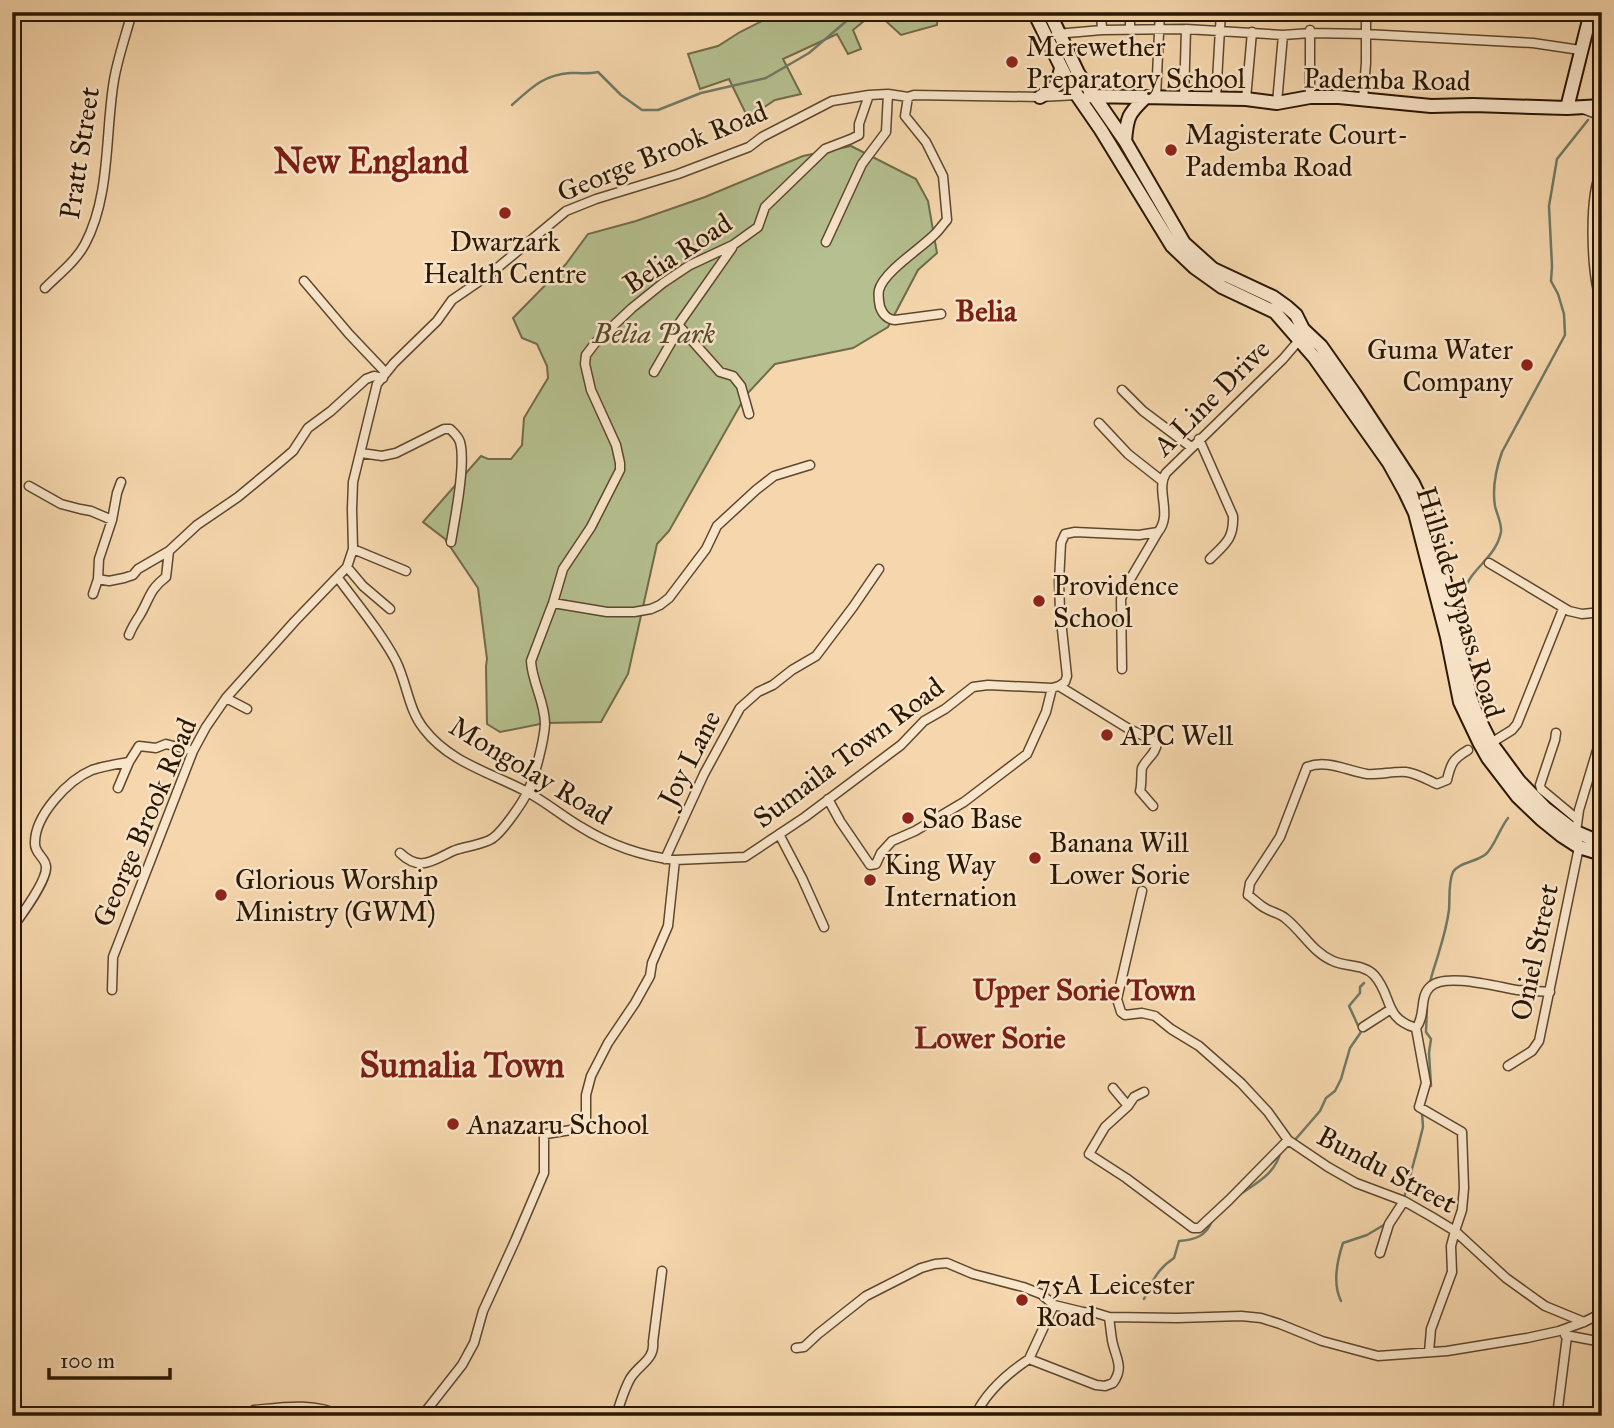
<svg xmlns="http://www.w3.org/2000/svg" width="1614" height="1428" font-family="'IM FELL Great Primer',serif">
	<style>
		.green { fill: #b5bf8f; stroke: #706b48; stroke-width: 2 }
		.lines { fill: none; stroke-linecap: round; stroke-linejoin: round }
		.stream { stroke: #6f7966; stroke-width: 2.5 }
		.minor-casing { stroke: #5d472d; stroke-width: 11 }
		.secondary-casing { stroke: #2a1702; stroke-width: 16 }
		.minor { stroke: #f9e5ca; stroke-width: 8 }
		.secondary { stroke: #f9e5ca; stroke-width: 12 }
		.poi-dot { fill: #8f2418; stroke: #f9e5ca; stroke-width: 2.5 }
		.labels { text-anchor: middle; stroke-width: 5; stroke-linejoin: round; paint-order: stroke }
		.poi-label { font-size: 28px; fill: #2a1702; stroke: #f9e5ca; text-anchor: start }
		.street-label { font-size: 28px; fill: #2a1702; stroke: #f9e5ca }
		.park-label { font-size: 28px; font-style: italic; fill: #54492c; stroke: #f9e5ca }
		.neighbourhood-label { font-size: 30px; font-weight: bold; fill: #7a1f14; stroke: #f9e5ca }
		.district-label { font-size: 35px; font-weight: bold; fill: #7a1f14; stroke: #f9e5ca }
	</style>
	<rect width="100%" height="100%" fill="#f6d7ad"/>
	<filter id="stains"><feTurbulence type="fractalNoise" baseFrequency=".00286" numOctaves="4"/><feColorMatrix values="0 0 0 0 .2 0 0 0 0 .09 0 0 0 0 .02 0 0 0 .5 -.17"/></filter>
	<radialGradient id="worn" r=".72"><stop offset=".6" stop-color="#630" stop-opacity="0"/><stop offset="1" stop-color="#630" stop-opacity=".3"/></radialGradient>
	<path class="green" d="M780,12H875L853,30L861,49L848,54L837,34L783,59L801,94L775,100L748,118L729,79L700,89L688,54L718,46L740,32Z
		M876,12H938L937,25L901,35Z
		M851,146L916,179L928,201L937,253L918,270L888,327L853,348L775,364L746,395L669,531L657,544L628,674L601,722L545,723L500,732L487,724L486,666L487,659L478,588L445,539L423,522L481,456L488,459H511L522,445L524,418L548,378L547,366L537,344L522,338L513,318L566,264L588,234L636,221L705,197L803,156Z"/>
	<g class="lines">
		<path class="stream" d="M512,105C531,88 543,75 570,73C579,73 589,74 598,72L621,95L642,110H658L701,93L766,78L809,53L857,12
			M1476,683C1469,657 1453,600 1471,577C1482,562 1497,552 1501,532C1502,523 1497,515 1495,506C1492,488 1496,469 1502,452L1565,335L1564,314L1558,294L1551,281L1552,266L1549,206L1557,159L1588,120
			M1430,983C1432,972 1436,963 1439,952C1443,939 1447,924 1449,910C1450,899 1448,883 1453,872C1459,862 1477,862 1486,854C1494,847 1500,828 1508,818
			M1427,1007L1426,1032L1431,1039L1429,1053L1431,1086H1427
			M1294,1141L1320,1111L1326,1098L1335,1091L1341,1079L1350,1048L1361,1032L1349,1006L1360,993V987L1364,983
			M1239,1195C1258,1182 1275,1174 1281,1151
			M1404,1198L1418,1147L1423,1127L1422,1113
			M1144,1299C1152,1282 1157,1269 1174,1258L1179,1241C1195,1240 1206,1236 1212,1221
			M1341,1301C1332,1283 1337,1261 1343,1243L1367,1235L1387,1223"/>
		<defs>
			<path id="minor" d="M1101,12L1102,30
				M1130,30V15
				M1056,34L1102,30L1186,29L1283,35L1311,33L1365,34L1533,43L1580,50
				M908,97L905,116L926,142L943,176L947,220C943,224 940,229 936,233C922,248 884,271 879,290C878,295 879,302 880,307C883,315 887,319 895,320L941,314
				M1156,97L1160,12
				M1310,97V30
				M1184,98L1186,29
				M1216,98L1221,12
				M1246,99L1252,32
				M1363,99L1366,63V12
				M1277,103L1283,35
				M1583,109L1602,116
				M1602,169C1588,196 1591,276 1602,304
				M826,242L862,164L886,132L888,94
				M304,281L349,334L386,373
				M45,288C59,274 76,261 85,244C111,195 105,132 114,80C118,57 126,35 132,12
				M680,327L720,372L733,376L741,386L749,414
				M654,372L680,327L678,325L732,248
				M1122,390L1143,411L1191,447
				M1099,423L1128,454L1161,480
				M1199,439L1233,516C1234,539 1225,544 1210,559
				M361,453L382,456L396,453L444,429H450C454,433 458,436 460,442C466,463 455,518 451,542
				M29,486L61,504L80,509L91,511L112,520
				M353,549L406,571
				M1489,563L1569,611L1582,614L1602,612
				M347,567L363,586L390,609
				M338,578C357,604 381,632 396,661C407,683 408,709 424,729C450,763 492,773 527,792C546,802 562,816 581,827C610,845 642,856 675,860L745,857L805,817L901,745L924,721L945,709L973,687L988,685L1052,688L1059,686
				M98,579L109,581L124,578L133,575L138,569L169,551L197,525L238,497L279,463L293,451L308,428L331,411L366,379L374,376L383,378
				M93,594L98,579L99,559L112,520L117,493L121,482
				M553,603L607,612H634L651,609L660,605L669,598L706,549L717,526L756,490L774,476L810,465
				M129,635C132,627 136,621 140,615C150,598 149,590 166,577L169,551
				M1122,669L1121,599L1125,588L1158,532
				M1059,686L1065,682L1067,676L1060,611L1059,581L1061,543L1065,534L1075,532L1139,535L1158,532C1173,514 1155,490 1166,473L1283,359L1301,338
				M1059,686L1129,729L1151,739L1157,743C1156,754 1146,759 1142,768C1141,772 1142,785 1140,791L1153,806
				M226,698L247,709
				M1556,733L1555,740L1540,785L1541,789L1577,819
				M1491,743L1512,730L1517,724L1563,609
				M118,788L129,762L139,746L156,748L166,744L193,751
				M828,799L840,821L870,865L876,864L881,853L892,841L915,831L964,802L1027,754L1046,712L1052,688
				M779,834L802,878L824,927
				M400,853C420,872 432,861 453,851C463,847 486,844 493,838C503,831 523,802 528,791C535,776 544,741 545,724C545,702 532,682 531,661L553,603L563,569L591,527L620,470V463L616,445L591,390L585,364L586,355L596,342L632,308L663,283L690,265L733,245L758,227L765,207L825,149L851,139L859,135V124L869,95
				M665,859L704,774L740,708L758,692L773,685L792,670L816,656L853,607L879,569
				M1142,891L1117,999L1121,1012L1125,1015L1142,1013L1155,1016L1171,1029L1199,1046L1241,1083L1268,1112L1288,1140L1328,1167L1356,1183L1404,1201L1432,1217L1455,1231L1506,1278L1545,1306L1584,1322
				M12,928C20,917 47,881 46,867C46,858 35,854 35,844C34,816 68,780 92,770C103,766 117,764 129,762
				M112,990L113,957L193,751L206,727L226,698L295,621L347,567L353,549L352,509L353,482L377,384L394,363L437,321L452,300L490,274L566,211L596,199L678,174L749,147L762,137L832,101L869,95L888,94L908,97L914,95L1040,97L1077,95
				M1363,1027L1391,1009
				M1416,1028C1383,1018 1393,996 1374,975C1364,964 1346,967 1333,961C1312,952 1302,931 1285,918C1279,913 1271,912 1265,908C1259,905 1254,899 1248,895L1250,883L1280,837L1307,767C1328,759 1347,771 1367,774C1380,775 1393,771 1406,772C1416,773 1428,780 1437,784L1447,780C1451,763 1453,759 1468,750
				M1508,1066L1532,1051L1539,1041L1579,847L1576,832L1579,810L1602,734
				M1113,1088L1128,1106
				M1144,1092L1134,1097L1128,1106L1105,1127L1089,1154L1126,1178L1193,1228H1199L1229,1200L1288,1140
				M1380,1253L1389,1224L1404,1201
				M1565,1335L1602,1342
				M796,1348L804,1347L818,1334L866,1296L921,1268L935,1264L947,1263L973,1274L1023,1287L1041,1294L1054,1305L1083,1312L1096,1313L1109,1317L1177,1318L1241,1316L1261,1318L1280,1324L1322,1341L1378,1356L1447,1351L1527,1338L1559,1331L1584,1322L1602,1313
				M1429,1352L1431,1329L1452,1272L1451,1246L1455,1231L1462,1210L1464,1188L1462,1132L1419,1107L1426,1083L1416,1028C1426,1016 1419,997 1430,987C1444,972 1498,987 1517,990C1528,991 1539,991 1550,992
				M1029,1359L1054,1305
				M254,1410C284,1407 314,1402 342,1416
				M422,1416L462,1365L474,1343L483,1311L515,1241L544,1173V1137L546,1134L577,1129L583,1127L586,1121V1095L591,1076L608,1043L635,1003L650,976L652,963L668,926L675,860
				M616,1416C620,1403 624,1390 630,1379C638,1365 655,1360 653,1342L662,1271
				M975,1416C986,1392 1008,1373 1029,1359L1096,1385L1105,1386L1113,1383C1125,1367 1115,1357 1112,1340C1111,1333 1110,1325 1109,1317
				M1557,1416L1567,1336"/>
			<path id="secondary" d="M1034,12L1070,85L1101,130L1172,246L1194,267L1222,287L1275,312L1314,357L1389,463L1405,492L1415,513L1447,637L1460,702L1479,742L1488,758L1518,797L1541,819L1562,836L1579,847L1602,854
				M1049,12L1078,73L1125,141L1184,243L1213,269L1273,297L1287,307L1296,315L1303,329L1321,346L1354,393L1413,483L1424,506L1432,531L1447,590L1470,696L1476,713L1491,743L1519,781L1545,808L1576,832L1602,843
				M1089,96L1246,99L1277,103L1310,97H1339L1431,106L1473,105L1567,108L1602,106
				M1040,97L1056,86L1061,69
				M1567,108L1591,12
				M1125,141C1127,117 1128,114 1146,97"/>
		</defs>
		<use href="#minor" class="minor-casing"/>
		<use href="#secondary" class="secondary-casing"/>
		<use href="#minor" class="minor"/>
		<use href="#secondary" class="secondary"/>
	</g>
	<g class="poi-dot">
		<circle cx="1012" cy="62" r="7"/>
		<circle cx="1171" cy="150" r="7"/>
		<circle cx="505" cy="213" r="7"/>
		<circle cx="1527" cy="365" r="7"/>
		<circle cx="1039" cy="601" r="7"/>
		<circle cx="1107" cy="735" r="7"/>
		<circle cx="908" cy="818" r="7"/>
		<circle cx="1035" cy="858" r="7"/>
		<circle cx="870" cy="880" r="7"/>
		<circle cx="221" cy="895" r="7"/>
		<circle cx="453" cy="1124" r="7"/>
		<circle cx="1022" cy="1300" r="7"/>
	</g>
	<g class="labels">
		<g class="poi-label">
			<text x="1026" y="56">Merewether<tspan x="1026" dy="32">Preparatory School</tspan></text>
			<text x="1185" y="144">Magisterate Court-<tspan x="1185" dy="32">Pademba Road</tspan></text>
			<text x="505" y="251" text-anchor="middle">Dwarzark<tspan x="505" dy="32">Health Centre</tspan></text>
			<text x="1513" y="359" text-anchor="end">Guma Water<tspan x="1513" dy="32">Company</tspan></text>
			<text x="1053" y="595">Providence<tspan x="1053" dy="32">School</tspan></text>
			<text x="1121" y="745">APC Well</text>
			<text x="922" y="828">Sao Base</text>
			<text x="1049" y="852">Banana Will<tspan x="1049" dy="32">Lower Sorie</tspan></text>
			<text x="884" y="874">King Way<tspan x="884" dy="32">Internation</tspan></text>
			<text x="235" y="889">Glorious Worship<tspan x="235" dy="32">Ministry (GWM)</tspan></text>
			<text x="467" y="1134">Anazaru School</text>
			<text x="1036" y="1294">75A Leicester<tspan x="1036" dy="32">Road</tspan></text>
		</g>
		<g class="street-label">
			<text transform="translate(1387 79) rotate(1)" y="10">Pademba Road</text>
			<text transform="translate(662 151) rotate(-22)" y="10">George Brook Road</text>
			<text transform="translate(79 153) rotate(-81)" y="10">Pratt Street</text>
			<text transform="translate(677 253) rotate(-33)" y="10">Belia Road</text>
			<text transform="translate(1211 397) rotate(-45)" y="10">A Line Drive</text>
			<text transform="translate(1461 602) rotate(73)" y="10">Hillside Bypass Road</text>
			<text transform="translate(848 752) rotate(-37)" y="10">Sumaila Town Road</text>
			<text transform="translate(689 758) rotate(-63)" y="10">Joy Lane</text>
			<text transform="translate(531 770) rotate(31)" y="10">Mongolay Road</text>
			<text transform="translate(144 822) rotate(-67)" y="10">George Brook Road</text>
			<text transform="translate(1534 952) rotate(-78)" y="10">Oniel Street</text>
			<text transform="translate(1387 1169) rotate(28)" y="10">Bundu Street</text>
		</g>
		<g class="park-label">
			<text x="654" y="343">Belia Park</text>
		</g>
		<g class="neighbourhood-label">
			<text x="986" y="321">Belia</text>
			<text x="1084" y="1000">Upper Sorie Town</text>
			<text x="990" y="1048">Lower Sorie</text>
		</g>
		<g class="district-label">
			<text x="371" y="173">New England</text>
			<text x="462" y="1077">Sumalia Town</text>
		</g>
	</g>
	<rect width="1614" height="1428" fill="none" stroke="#f6d7ad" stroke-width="42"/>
	<rect x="14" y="14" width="1586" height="1400" fill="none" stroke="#2a1702" stroke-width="3.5"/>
	<rect x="21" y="21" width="1572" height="1386" fill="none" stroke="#2a1702" stroke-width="2"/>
	<path d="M49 1368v10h121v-10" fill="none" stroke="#2a1702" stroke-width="3.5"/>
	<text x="60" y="1368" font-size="21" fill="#2a1702" stroke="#f9e5ca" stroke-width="5" paint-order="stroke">100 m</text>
	<rect width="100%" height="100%" filter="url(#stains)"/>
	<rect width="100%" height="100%" fill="url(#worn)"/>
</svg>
